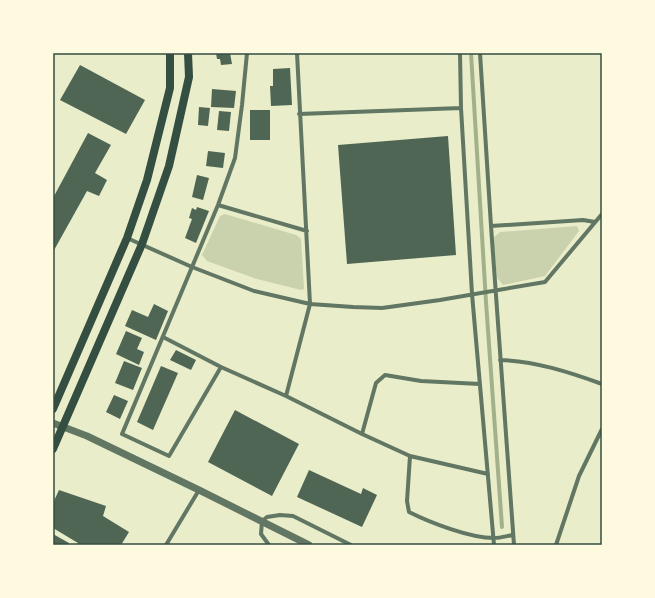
<svg xmlns="http://www.w3.org/2000/svg" width="655" height="598" font-family="'Crimson Pro',serif">
	<style>
		.green { fill: #cad2ad }
		.lines { fill: none; stroke-linecap: round; stroke-linejoin: round }
		.stream { stroke: #a3b18a; stroke-width: 4 }
		.building { fill: #4f6655 }
		.minor { stroke: #617663; stroke-width: 4 }
		.tertiary { stroke: #617663; stroke-width: 7 }
		.secondary { stroke: #344e41; stroke-width: 8 }
		.neatline { fill: none; stroke: #344e41; stroke-width: 1.5 }
	</style>
	<rect width="100%" height="100%" fill="#e9edc9"/>
	<path class="green" d="M225,214L296,235L301,239L304,289L301,290L257,279L207,261L202,255L220,216Z
		M577,226L579,231L545,276L503,285L497,278L493,238L500,232Z"/>
	<g class="lines">
		<path class="stream" d="M471,53L486,302L502,527"/>
	</g>
	<path class="building" d="M216,53H230L232,64L221,65L220,59H217Z
		M80,65L145,100L126,134L60,100Z
		M290,68L292,105L271,106L270,86H273V69Z
		M212,89L236,91L234,108L211,107Z
		M199,107L210,108L208,126L198,125Z
		M250,110H270V140H250Z
		M219,111L231,112L229,131L217,130Z
		M88,133L111,145L95,173L107,180L99,196L87,191L53,252V198Z
		M448,136L456,255L347,264L338,145Z
		M208,151L225,153L223,168L206,166Z
		M197,175L209,178L203,200L192,197Z
		M197,207L209,211L196,243L185,238L192,219L189,218L192,208L196,210Z
		M154,304L168,311L156,340L125,326L132,310L148,317Z
		M126,331L142,338L137,349L144,352L139,365L116,354Z
		M176,350L196,360L191,370L170,360Z
		M124,361L142,368L133,390L115,383Z
		M161,366L178,373L153,430L137,422Z
		M114,395L128,401L120,419L106,412Z
		M235,410L299,444L272,496L208,462Z
		M309,470L361,494L363,488L377,495L362,527L297,497Z
		M59,490L106,506L103,516L129,532L121,545H77L78,543L53,528V503Z
		M53,534L69,543L68,545H53Z"/>
	<g class="lines">
		<path class="minor" d="M460,53L461,108L472,294L494,545
			M480,53L491,226L514,545
			M299,114L461,108
			M218,205L307,231
			M491,226L583,220L595,222
			M127,238L192,267L254,291L310,304L353,307L382,308L440,300L545,282L602,214
			M163,337L221,367L286,396L362,434L410,456L488,474
			M500,360C535,361 569,372 602,384
			M221,367L169,456L122,434L218,205L235,158L242,105L247,53
			M286,396L310,304L297,53
			M362,434L376,383L385,375L421,381L480,384
			M410,456L407,501L409,512C431,523 470,538 494,538C500,538 507,536 513,535
			M166,545L199,490
			M269,545L261,534L262,521L267,517L280,515L293,516L351,545
			M556,545L579,476L602,429"/>
		<path class="tertiary" d="M53,423L87,436L199,490L309,545"/>
		<path class="secondary" d="M53,409L127,238L147,180L170,88V53
			M53,449L142,244L169,166L189,77L188,53"/>
	</g>
	<rect width="655" height="598" fill="none" stroke="#fefae0" stroke-width="108"/>
	<rect x="54" y="54" width="547" height="490" class="neatline"/>
</svg>
